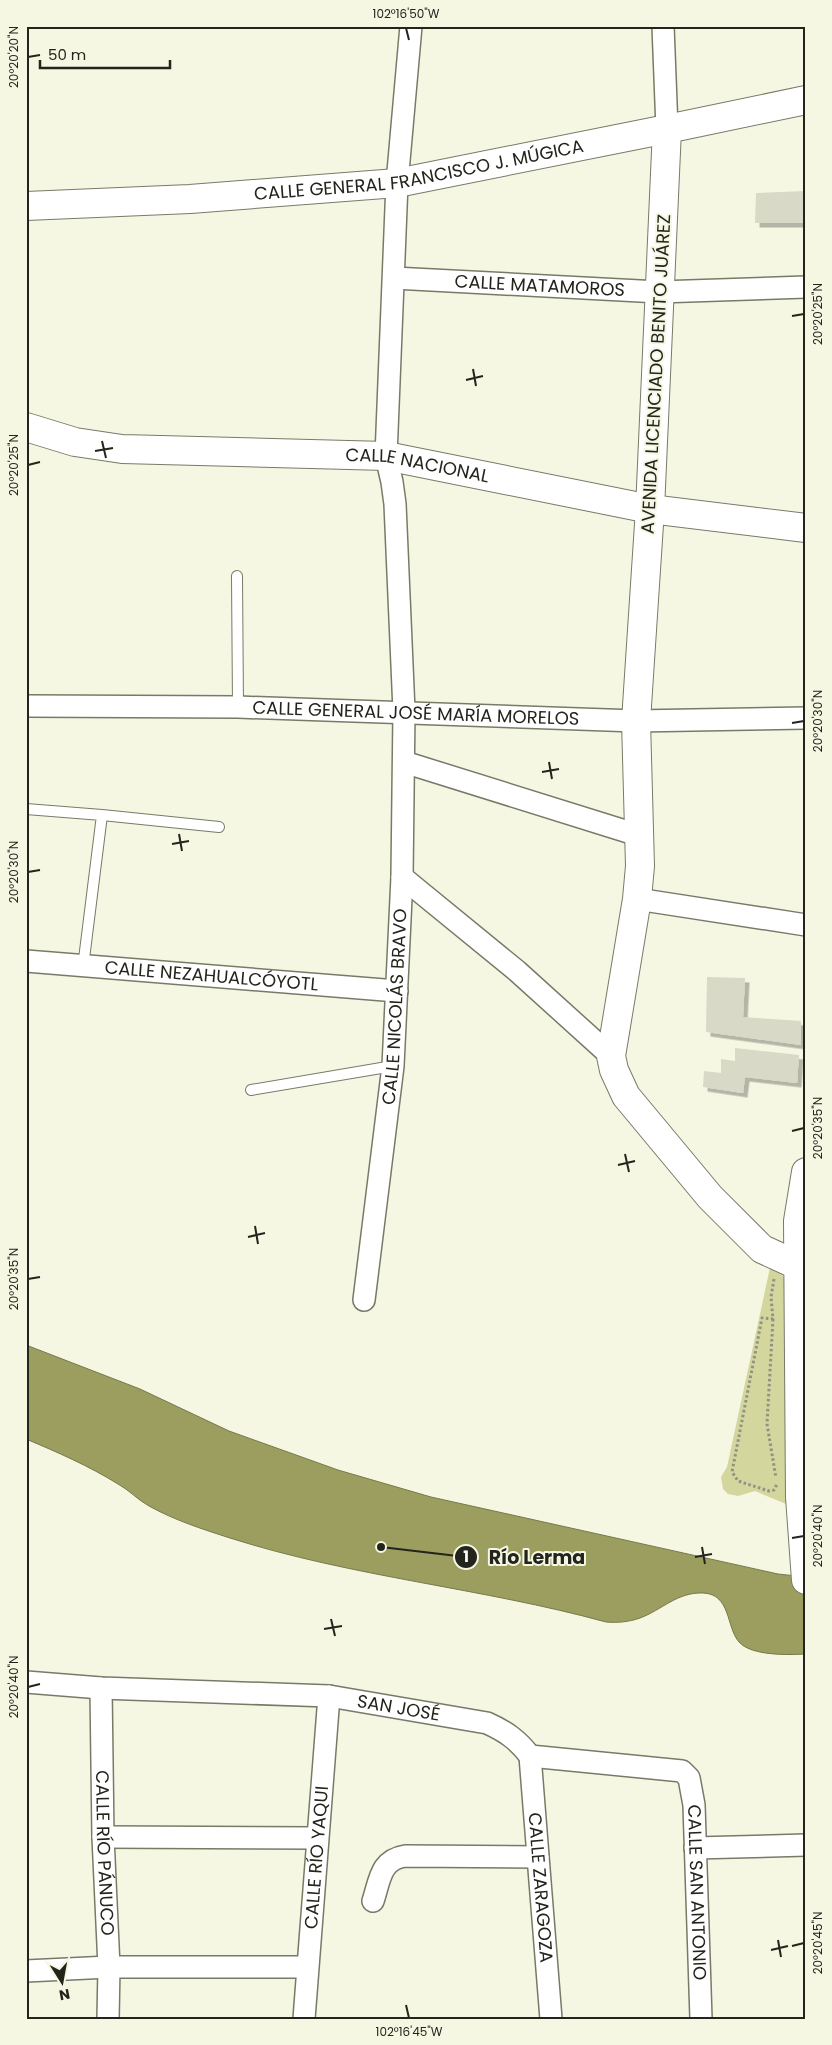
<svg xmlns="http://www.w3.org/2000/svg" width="832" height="2045" font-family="Poppins,sans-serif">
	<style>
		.green { fill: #d3d69d }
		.water { fill: #9b9e5f; stroke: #77794b }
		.building { fill: #d8d9c6; filter: url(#shadow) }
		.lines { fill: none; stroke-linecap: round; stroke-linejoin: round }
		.lane-casing { stroke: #787a68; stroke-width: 12 }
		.street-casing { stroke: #787a68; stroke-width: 24 }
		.secondary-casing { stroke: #787a68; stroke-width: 30 }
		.path { stroke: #909283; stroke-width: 3; stroke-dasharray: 2.5 2.5; stroke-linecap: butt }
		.lane { stroke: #fff; stroke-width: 10 }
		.street { stroke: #fff; stroke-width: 21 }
		.secondary { stroke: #fff; stroke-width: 28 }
		.ticks { fill: none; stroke: #23241c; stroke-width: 2 }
		.labels { text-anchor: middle; stroke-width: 4; stroke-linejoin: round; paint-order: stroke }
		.street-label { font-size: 18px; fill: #23241c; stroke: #f5f7e3 }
		.leader { fill: none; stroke: #23241c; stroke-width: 2 }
		.callout-dot { fill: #23241c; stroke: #f5f7e3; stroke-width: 2 }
		.mark-label { font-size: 15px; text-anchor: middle; font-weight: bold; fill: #fff }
		.callout-label { font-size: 19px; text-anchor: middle; font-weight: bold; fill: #23241c; stroke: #f5f7e3; stroke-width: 4; stroke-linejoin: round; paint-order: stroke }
		.neatline { fill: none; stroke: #23241c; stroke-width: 2 }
		.ticks-label { font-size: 12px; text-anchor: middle; fill: #23241c }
	</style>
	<defs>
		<filter id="shadow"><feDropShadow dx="4.5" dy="4.5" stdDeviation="0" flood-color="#0004"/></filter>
	</defs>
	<rect width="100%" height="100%" fill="#f5f7e3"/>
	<path class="green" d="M771,1263L789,1283L800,1494L786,1504L755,1491L738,1496L728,1494L723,1489L721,1477L727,1467Z"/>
	<path class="water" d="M26,1345L140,1389L229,1431L338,1470L431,1497L778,1574L806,1577V1654C789,1655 751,1656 739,1642C726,1627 731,1594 703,1593C677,1592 662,1610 640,1618C629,1622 617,1623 606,1622C482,1588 352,1577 230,1538C202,1529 174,1520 149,1506C138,1500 129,1490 118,1484C89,1466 57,1452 26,1439Z"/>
	<path class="building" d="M806,191V223H755L756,193Z
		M707,977L745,978L743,1017L801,1021V1045L706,1032Z
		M735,1048L799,1055L797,1083L745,1077L743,1093L703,1087L704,1071L721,1073V1059L735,1061Z"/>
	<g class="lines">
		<defs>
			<path id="lane" d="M237,576L238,707
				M26,809L102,815
				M83,967L102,815L219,827
				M251,1090L393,1066"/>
			<g id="street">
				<path d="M663,26L667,129"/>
				<path id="s1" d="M394,278L659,292L806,287"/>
				<path id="s2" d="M26,706L238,707L636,721L806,718"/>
				<path d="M404,762L641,836"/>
				<path d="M402,877L517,971L611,1056"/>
				<path d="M637,899L806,925"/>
				<path id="s3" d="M26,961L397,991"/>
				<path id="s4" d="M364,1300L393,1066L402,877L404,711L395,504L392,482L386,456L397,183L411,26"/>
				<path id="s5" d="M26,1682L101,1688L329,1696L487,1723C505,1731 518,1740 530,1756L682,1771L689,1778L694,1805L701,2019"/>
				<path id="s6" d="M101,1688L103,1837L109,1967L108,2019"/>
				<path id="s7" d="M530,1756L551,2019"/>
				<path d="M103,1837L317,1838"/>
				<path d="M695,1848L806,1845"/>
				<path d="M373,1901C380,1880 380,1860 405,1856L538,1857"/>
				<path d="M26,1971L109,1967H307"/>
				<path id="s8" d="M304,2019L329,1696"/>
			</g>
			<g id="secondary">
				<path d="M667,129L650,509L636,721L640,866L637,899L611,1056L614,1070L626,1096L710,1197L762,1249L799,1266"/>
				<path id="s9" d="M26,206L190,199L397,183L667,129L806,100"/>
				<path id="s10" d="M26,427L75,442L122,449L386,456L650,509L806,528"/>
				<path d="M806,1172L798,1221L800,1497L806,1580"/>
			</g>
		</defs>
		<use href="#lane" class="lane-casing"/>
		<use href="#street" class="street-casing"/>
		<use href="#secondary" class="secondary-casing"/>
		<path class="path" d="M774,1279L771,1297L773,1319L762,1318L732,1472L738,1481L769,1491L774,1490L777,1484
			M773,1319L767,1424L776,1478"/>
		<use href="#lane" class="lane"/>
		<use href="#street" class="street"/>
		<use href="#secondary" class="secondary"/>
	</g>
	<path class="ticks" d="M406,28L409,40M28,57L40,55M792,316L804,314M473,369L476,386M466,380L483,376M102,441L106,458M95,451L113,448M28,465L40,462M792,723L804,721M549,762L552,779M542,772L559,769M179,834L182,851M172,844L189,841M28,872L40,870M792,1131L804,1128M625,1154L629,1172M618,1165L635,1161M255,1226L258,1244M248,1237L265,1233M28,1279L40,1277M792,1538L804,1536M702,1547L705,1564M695,1557L712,1554M331,1619L335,1636M324,1629L342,1626M28,1687L40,1684M778,1940L781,1957M792,1946L804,1943M771,1950L788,1946M406,2005L409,2018"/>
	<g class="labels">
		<g class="street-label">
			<text dy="6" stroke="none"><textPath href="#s9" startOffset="395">CALLE GENERAL FRANCISCO J. MÚGICA</textPath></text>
			<text dy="6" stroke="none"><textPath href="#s1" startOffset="146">CALLE MATAMOROS</textPath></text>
			<text transform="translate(656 374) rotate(-87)" y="6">AVENIDA LICENCIADO BENITO JUÁREZ</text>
			<text dy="6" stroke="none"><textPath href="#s10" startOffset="395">CALLE NACIONAL</textPath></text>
			<text dy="6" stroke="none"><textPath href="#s2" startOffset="390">CALLE GENERAL JOSÉ MARÍA MORELOS</textPath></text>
			<text dy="6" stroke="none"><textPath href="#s3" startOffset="186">CALLE NEZAHUALCÓYOTL</textPath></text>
			<text dy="6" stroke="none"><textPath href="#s4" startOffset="295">CALLE NICOLÁS BRAVO</textPath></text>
			<text dy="6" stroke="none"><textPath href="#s5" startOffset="374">SAN JOSÉ</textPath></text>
			<text dy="6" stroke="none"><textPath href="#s6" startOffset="165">CALLE RÍO PÁNUCO</textPath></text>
			<text dy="6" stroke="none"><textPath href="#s8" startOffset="162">CALLE RÍO YAQUI</textPath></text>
			<text dy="6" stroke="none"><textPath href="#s7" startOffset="132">CALLE ZARAGOZA</textPath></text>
			<text dy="6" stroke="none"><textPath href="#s5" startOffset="796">CALLE SAN ANTONIO</textPath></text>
		</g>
	</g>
	<path class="leader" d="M381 1547L466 1557"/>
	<g class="callout-dot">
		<circle cx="381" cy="1547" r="5"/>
		<circle cx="466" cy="1557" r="12"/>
	</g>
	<g class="mark-label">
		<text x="466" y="1562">1</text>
	</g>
	<g class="callout-label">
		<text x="537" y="1564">Río Lerma</text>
	</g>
	<rect width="832" height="2045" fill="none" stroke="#f5f7e3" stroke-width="55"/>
	<g transform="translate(62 1982) rotate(169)" stroke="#f5f7e3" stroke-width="4" paint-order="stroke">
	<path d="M0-4L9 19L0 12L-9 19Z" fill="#23241c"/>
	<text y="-8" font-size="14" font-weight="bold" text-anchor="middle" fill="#23241c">N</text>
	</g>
	<path d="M40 60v8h130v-8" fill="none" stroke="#23241c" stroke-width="2.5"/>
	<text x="48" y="60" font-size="15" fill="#23241c" stroke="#f5f7e3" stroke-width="4" paint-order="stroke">50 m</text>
	<rect x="28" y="28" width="776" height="1990" class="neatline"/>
	<g class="ticks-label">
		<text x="406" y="18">102°16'50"W</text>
		<text transform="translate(14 57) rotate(-90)" y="4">20°20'20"N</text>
		<text transform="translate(818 314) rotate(-90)" y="4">20°20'25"N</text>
		<text transform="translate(14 465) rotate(-90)" y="4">20°20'25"N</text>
		<text transform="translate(818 721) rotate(-90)" y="4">20°20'30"N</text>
		<text transform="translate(14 872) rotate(-90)" y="4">20°20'30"N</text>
		<text transform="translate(818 1128) rotate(-90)" y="4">20°20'35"N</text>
		<text transform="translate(14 1279) rotate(-90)" y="4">20°20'35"N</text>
		<text transform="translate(818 1536) rotate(-90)" y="4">20°20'40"N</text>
		<text transform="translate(14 1687) rotate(-90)" y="4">20°20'40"N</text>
		<text transform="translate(818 1943) rotate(-90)" y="4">20°20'45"N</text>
		<text x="409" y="2036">102°16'45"W</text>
	</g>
</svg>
